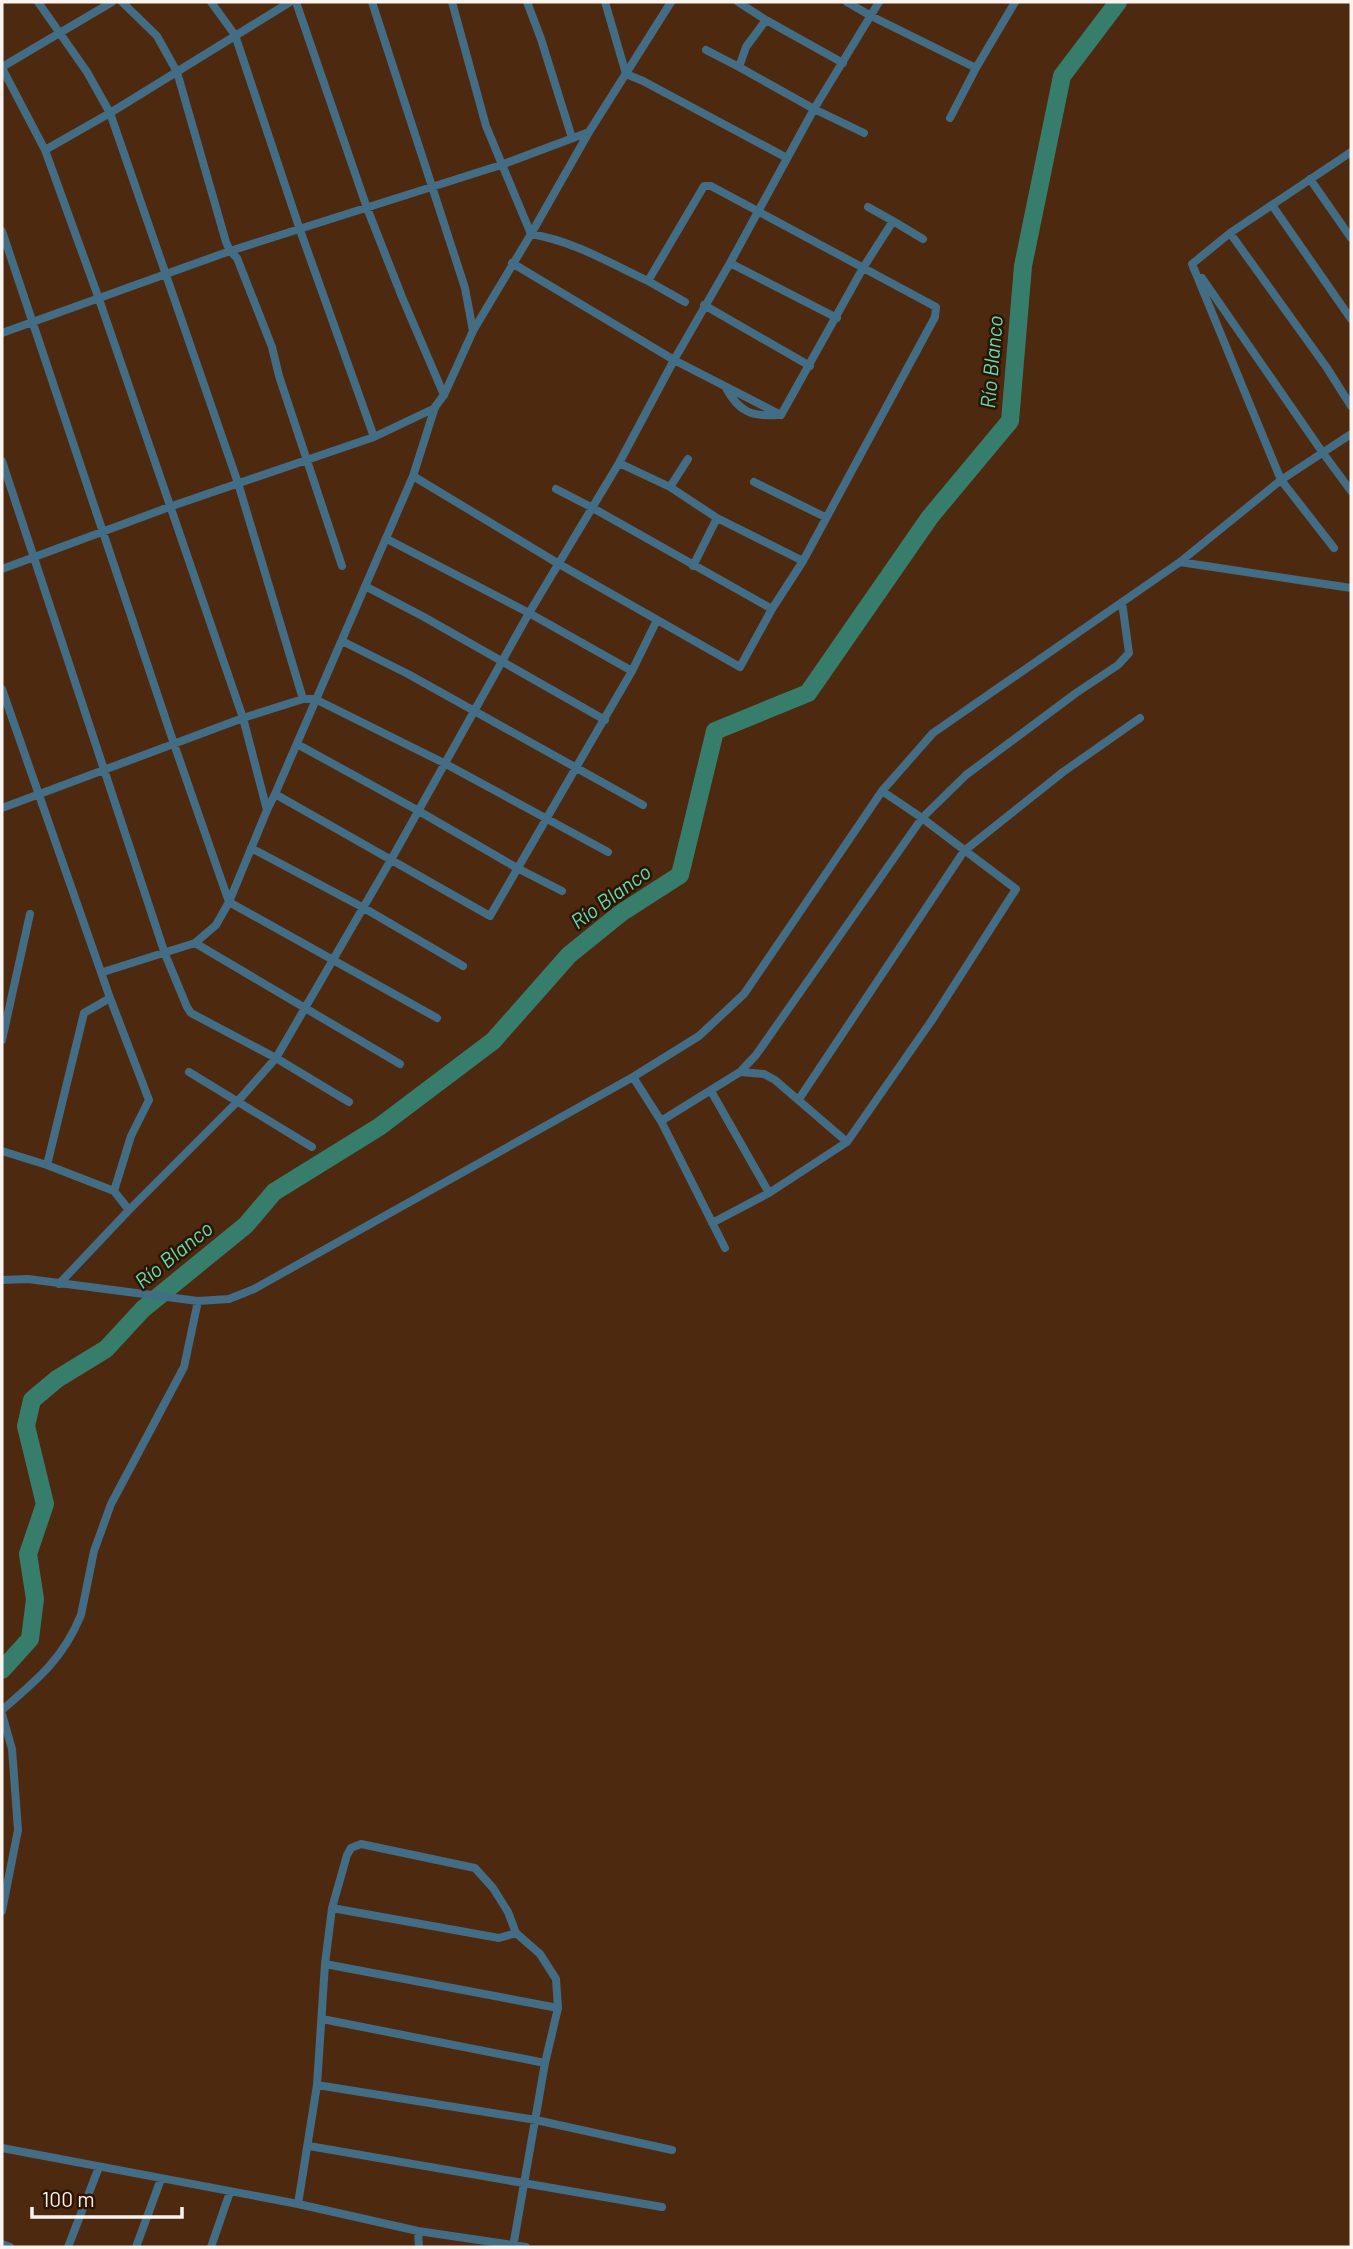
<svg xmlns="http://www.w3.org/2000/svg" width="1353" height="2249" font-family="Barlow,sans-serif">
<style>
.lines{fill:none;stroke-linecap:round;stroke-linejoin:round}
.river{stroke:#367e6b;stroke-width:18}
.street{stroke:#436d84;stroke-width:8}
.labels{text-anchor:middle;stroke-width:5;stroke-linejoin:round;paint-order:stroke}
.water-label{font-size:21px;font-style:italic;fill:#58e0bd;stroke:#2e1301}
</style>
<rect width="100%" height="100%" fill="#4d2910"/>
<g class="lines">
<path class="river" d="M2,1670L30,1639L35,1599L28,1554L45,1504L26,1426L32,1400L57,1379L106,1349L143,1309L246,1225L274,1192L379,1127L493,1041L569,955L621,913L680,875L715,731L808,693L930,517L1010,421L1023,266L1062,76L1118,2"/>
<path class="street" d="M38,2L87,72L110,113L238,483L303,699
M122,2L157,36L177,72L226,242L230,251L237,258L272,347L279,376L342,566
M211,2L235,35L300,230L374,437
M296,2L367,208L402,297L444,395
M372,2L465,288L473,331
M527,2L541,39L572,138
M605,2L626,74L643,81L787,158
M738,2L766,20L746,47L739,67L814,109L864,133
M847,2L871,16L976,68
M766,20L843,63
M706,50L739,67
M2,67L112,2
M2,68L45,150L99,299L243,718L267,810
M950,118L976,68L1015,2
M45,150L110,113L290,2
M1310,179L1351,238
M1272,205L1351,319
M893,221L923,239
M2,231L174,744L229,902L437,1018
M1230,233L1327,368L1351,406
M512,263L674,360L781,415
M730,263L837,318
M1202,278L1323,453L1351,491
M648,281L685,302
M704,305L810,366
M2,333L230,251L501,165L589,132
M726,388C739,412 752,417 778,415
M781,415L863,268L893,221L868,207
M2,461L165,954L187,1007L191,1013L276,1058L349,1102
M619,463L670,487L717,518L803,561
M413,476L559,564L740,667L772,609L803,561L935,317L936,307L711,186H704L648,281C610,263 573,241 531,234L486,126L452,2
M754,482L825,517
M670,487L688,459
M556,489L591,507L772,609
M387,539L529,613L632,671
M1334,548L1281,480L1192,264L1230,233L1351,152
M1180,562L1351,588
M693,566L717,518
M2,569L172,506L374,437L435,408
M365,586L424,617L605,720
M342,641L408,674L643,805
M2,689L110,998L149,1100L131,1136L114,1191
M297,744L417,810L517,868L562,891
M275,794L490,916L632,671L657,620
M2,808L243,718L303,699H315L444,763L608,852
M251,848L364,908L463,966
M195,943L400,1064
M103,972L195,943L216,925L229,902L267,810L275,794L413,476L435,407L444,395L473,331L486,309L531,234L589,132L671,2
M2,1040L30,914
M189,1072L312,1147
M740,1072L764,1074L775,1080L847,1142
M633,1077L661,1121L725,1248
M711,1091L769,1193
M799,1099L964,851L1063,772L1140,718
M661,1121L740,1072L756,1055L922,818L966,775L1076,693L1118,665L1129,653L1122,602
M2,1151L47,1165L114,1191L129,1210
M47,1165L84,1013L110,998
M712,1223L769,1193L847,1142L932,1020L1016,889L922,818L882,791
M2,1280L28,1279L198,1301L229,1299L254,1289L633,1077L699,1036L744,994L882,791L933,733L1180,562L1281,480L1351,434
M59,1284L129,1210L238,1101L276,1058L392,858L529,613L619,463L674,360L730,263L814,109L879,2
M2,1710C37,1680 63,1659 81,1615L94,1551L111,1504L184,1367L198,1301
M2,1714L12,1749L18,1830L2,1911
M332,1908L499,1938L516,1933
M325,1964L558,2008
M322,2019L545,2063
M317,2085L536,2120L672,2150
M309,2146L662,2207
M2,2148L298,2204L418,2231L526,2247
M298,2204L317,2085L325,1964L332,1908L347,1855L351,1848L361,1844L475,1868L493,1888L508,1912L516,1933L540,1954L556,1979L558,2008L545,2063L513,2247
M418,2231L419,2247
M2,2244L10,2247
M68,2247L99,2167
M136,2247L161,2179
M211,2247L230,2192"/>
</g>
<g class="labels">
<g class="water-label">
<text transform="translate(992 362) rotate(-85)" y="7">Río Blanco</text>
<text transform="translate(611 897) rotate(-36)" y="7">Río Blanco</text>
<text transform="translate(174 1255) rotate(-39)" y="7">Río Blanco</text>
</g>
</g>
<rect width="1353" height="2249" fill="none" stroke="#fbf3ee" stroke-width="7"/>
<path d="M32 2207v10h150v-10" fill="none" stroke="#fbf3ee" stroke-width="3.5"/>
<text x="42" y="2207" font-size="21" fill="#fbf3ee" stroke="#2e1301" stroke-width="5" paint-order="stroke">100 m</text>
</svg>
